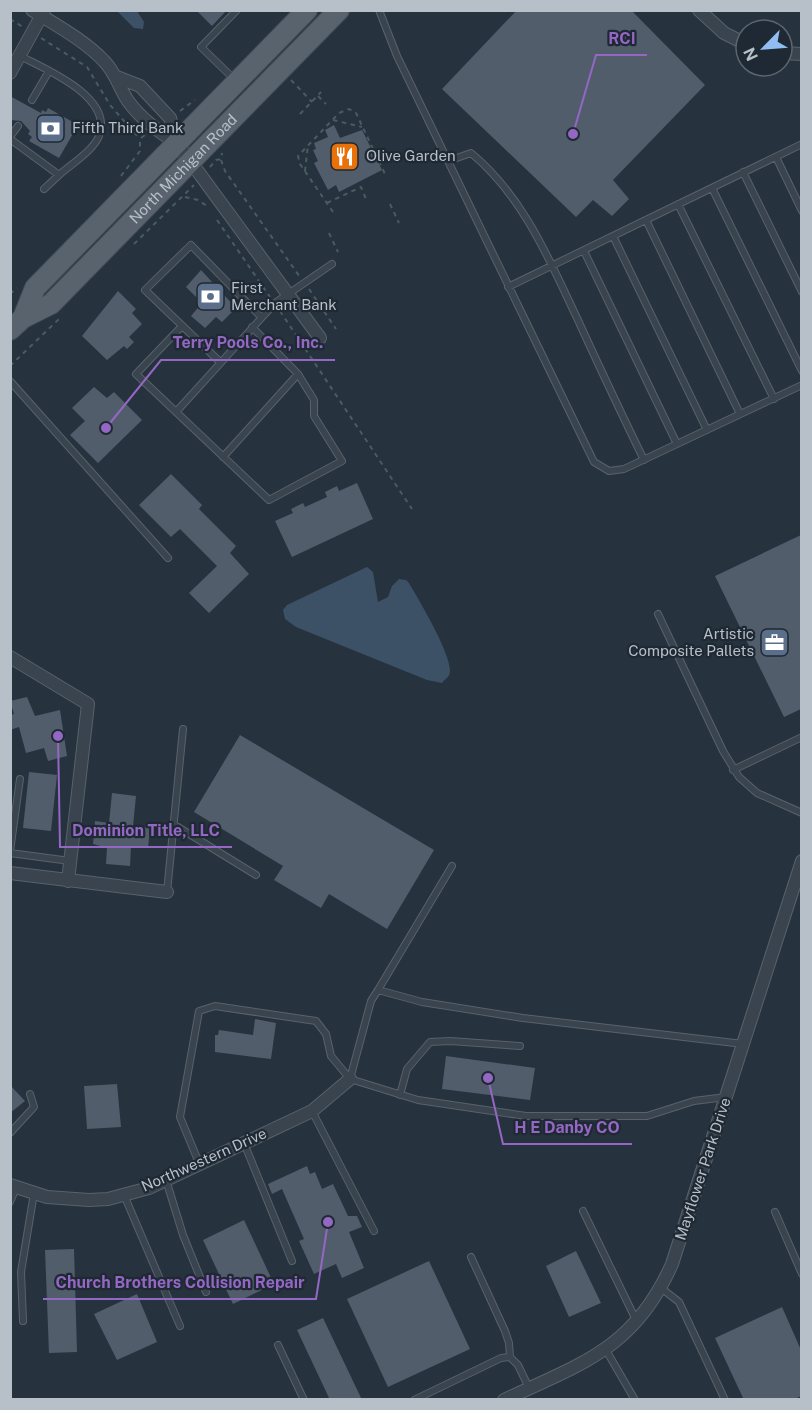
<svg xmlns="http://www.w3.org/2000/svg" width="812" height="1410" font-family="'Public Sans',sans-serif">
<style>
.water{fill:#3d5166}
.building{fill:#525d6c}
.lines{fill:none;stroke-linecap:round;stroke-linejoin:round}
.lane-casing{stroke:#58626c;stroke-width:8}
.street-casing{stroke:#58626c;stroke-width:14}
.primary-casing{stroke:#444d57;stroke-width:22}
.path{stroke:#485d5e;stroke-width:2;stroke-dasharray:4.5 4.5;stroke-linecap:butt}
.lane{stroke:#3a444e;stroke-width:6}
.street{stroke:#3a444e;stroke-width:12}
.primary{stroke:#58636e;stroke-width:20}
.labels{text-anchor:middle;stroke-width:4.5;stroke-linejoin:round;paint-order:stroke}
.poi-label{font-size:15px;fill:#b7bfc9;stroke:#1f2933;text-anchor:start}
.street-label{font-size:15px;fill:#b7bfc9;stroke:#1f2933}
.leader{fill:none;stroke:#9367c3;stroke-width:2}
.callout-dot{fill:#9367c3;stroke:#1f2933;stroke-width:2}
.callout-label{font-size:16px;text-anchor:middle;font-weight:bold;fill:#9367c3;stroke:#1f2933;stroke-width:4.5;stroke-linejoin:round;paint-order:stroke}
</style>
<rect width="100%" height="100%" fill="#26323e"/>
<path class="water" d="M117,11H137L144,22L143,29L134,28Z
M367,567L373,572L378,602L388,597L392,586L399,579L406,580L409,583C420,602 450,652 450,671C450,677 445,679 442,683L427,680L296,627L285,619L283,610L287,605Z"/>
<path class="building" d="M196,10H227L212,26Z
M517,10H631L705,85L613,180L629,199L612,216L593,200L576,217L442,89Z
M10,96L41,113L42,110L46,112L48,108L78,125L59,158L29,141L32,137L28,134L30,131L21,121L10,120Z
M334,125L340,138L362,130L382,170L339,192L336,185L328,190L314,163L318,161L313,150L316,149L314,143L328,137L325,130Z
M201,270L236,308L222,322L216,317L205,328L191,316L202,303L186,287Z
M118,291L136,309L132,313L142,324L129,337L134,342L127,349L124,346L107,360L82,336Z
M94,387L107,398L114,392L142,420L98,463L70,435L85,421L72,408Z
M171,474L202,505L199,509L236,546L230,553L249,574L209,613L189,593L217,566L180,529L171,537L139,505Z
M357,483L373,519L292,557L275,521L293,513L291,509L303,503L305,507L327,497L325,492L337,486L339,491Z
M801,535V709L784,717L715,576Z
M27,697L35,716L60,710L67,756L48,761L44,748L26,753L19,727L10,730V715L14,714L10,701Z
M240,735L434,850L387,929L329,894L321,908L274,880L283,866L194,812Z
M29,772L57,775L51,831L23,828Z
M112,793L136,796L133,826L150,828L148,848L131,846L130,866L106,864L107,848L93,844L95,821L109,823Z
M255,1019L276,1023L271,1059L215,1052V1035H218L219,1030L253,1035Z
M446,1056L535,1068L530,1100L442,1089Z
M117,1084L121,1127L87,1129L84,1086Z
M10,1085L25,1101L10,1113Z
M307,1166L310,1174L315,1172L322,1189L333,1184L348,1216H357L362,1227L349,1232L364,1268L342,1278L336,1264L314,1274L299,1241L304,1239L282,1189L272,1194L268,1184Z
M244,1220L274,1284L233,1304L203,1240Z
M74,1249L77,1352L49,1353L45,1250Z
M576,1251L601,1303L569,1317L546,1266Z
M429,1261L470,1349L388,1387L347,1299Z
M137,1294L157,1342L117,1360L94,1314Z
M782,1307L801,1350V1396L793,1400H744L715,1338Z
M323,1318L362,1400H330L297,1330Z"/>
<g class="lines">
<defs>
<path id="lane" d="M379,10L397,56L594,462L609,471L624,469L802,385
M234,79L201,47L237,10
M32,100L49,71
M10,137L18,126
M10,139L59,175C71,164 93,151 99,136C114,97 45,69 20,56
M776,157L802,211
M448,161L471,153C523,196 549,259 577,318C599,366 621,413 644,460
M743,172L802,292
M712,188L802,371
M44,189L59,175
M678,204L774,399
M646,220L740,414
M613,236L707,430
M584,251L677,444
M508,287L802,144
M182,326L136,374L269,500L342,461L314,416V400L298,374L252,327
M220,362L145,290L191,245L261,317
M10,381L168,558
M176,412L275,303L332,264
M223,457L298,374
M658,614L723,751L739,777L757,793L802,813
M733,770L802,737
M173,824L256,875
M10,851L20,779
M10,853L70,861
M167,892L183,729
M378,990L452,866
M350,1079L371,1001L378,990L422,1002L523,1018L743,1044
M400,1095L407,1069L430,1042L450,1041L520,1046
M312,1111L374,1231
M10,1133L34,1107L30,1094
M244,1143L292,1261
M199,1163L180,1117L199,1011L215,1006L316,1021L326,1034L331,1056L350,1079L418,1100L526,1116H647L694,1101L726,1097
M166,1180L183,1235L206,1292
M124,1195L180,1326
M10,1202L16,1188
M583,1211L637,1322
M775,1212L802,1274
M471,1257L505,1331L509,1343L510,1357
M661,1288L679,1302L725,1400
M23,1321L21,1272L34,1193
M278,1345L304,1400
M606,1350L635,1400
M414,1400L501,1358L510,1357L518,1365L529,1388"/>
<path id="street" d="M32,10C56,25 84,40 104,61C116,73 119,88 128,101C141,119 158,131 177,143
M699,10L724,33L746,44
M782,53L802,54
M10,73L44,11
M117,77L140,86L170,118L177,143L320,338
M10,657L88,704L68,881
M10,873L167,892
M10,1185L47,1197L89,1200L108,1199L149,1188L312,1111L350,1079
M504,1400C583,1363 635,1348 672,1264L802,861"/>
<g id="primary">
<path d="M23,318L35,288L307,10"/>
<path id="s1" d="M10,330L23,318L51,304L339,10"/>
</g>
</defs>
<use href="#lane" class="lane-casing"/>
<use href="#street" class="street-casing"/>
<use href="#primary" class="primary-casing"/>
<path class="path" d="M10,19L23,27
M41,38L87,67L110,105L140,139
M291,80L312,102
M318,96L326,104
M180,111L195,100
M300,114L321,92
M333,120L362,127
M221,160L225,171L300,277
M210,167L216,160L221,159L222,153
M305,171L308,145
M121,176L140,151V139L146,134
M185,197L198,200L207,206
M327,203L361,187L366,199
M390,204L399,223
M333,212L300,164L298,156L339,113L349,109L356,113L385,174
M217,220L270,297
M329,233L338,252
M134,244L194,185
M309,289L336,329
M10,294L17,288
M280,311L412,509
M10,366L60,318"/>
<use href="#lane" class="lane"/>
<use href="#street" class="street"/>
<use href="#primary" class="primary"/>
</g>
<defs>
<symbol id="bank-square" viewBox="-11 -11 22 22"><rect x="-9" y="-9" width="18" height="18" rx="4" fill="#5c6f8a" stroke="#1f2933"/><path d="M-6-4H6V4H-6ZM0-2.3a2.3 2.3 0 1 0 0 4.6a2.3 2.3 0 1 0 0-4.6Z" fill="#fff"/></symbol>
<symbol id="restaurant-square" viewBox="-11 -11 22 22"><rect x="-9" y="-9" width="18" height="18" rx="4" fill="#e8710a" stroke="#1f2933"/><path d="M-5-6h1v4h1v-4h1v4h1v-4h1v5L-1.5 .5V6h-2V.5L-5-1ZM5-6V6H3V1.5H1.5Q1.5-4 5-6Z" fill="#fff"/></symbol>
<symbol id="office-square" viewBox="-11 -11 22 22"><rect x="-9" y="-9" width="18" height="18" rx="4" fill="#5c6f8a" stroke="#1f2933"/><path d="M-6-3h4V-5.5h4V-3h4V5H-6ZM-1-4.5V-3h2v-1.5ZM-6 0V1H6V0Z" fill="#fff"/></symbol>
</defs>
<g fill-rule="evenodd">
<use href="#bank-square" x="34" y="112" width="33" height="33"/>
<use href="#restaurant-square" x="328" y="140" width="33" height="33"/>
<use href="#bank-square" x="194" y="280" width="33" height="33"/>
<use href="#office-square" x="758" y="626" width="33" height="33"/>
</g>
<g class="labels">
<g class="poi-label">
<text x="72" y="133">Fifth Third Bank</text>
<text x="366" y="161">Olive Garden</text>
<text x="231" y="293">First<tspan x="231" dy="17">Merchant Bank</tspan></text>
<text x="754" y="639" text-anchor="end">Artistic<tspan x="754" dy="17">Composite Pallets</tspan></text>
</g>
<g class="street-label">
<text dy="5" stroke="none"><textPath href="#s1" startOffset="238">North Michigan Road</textPath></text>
<text transform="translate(204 1160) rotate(-24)" y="5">Northwestern Drive</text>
<text transform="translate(703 1169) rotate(-72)" y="5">Mayflower Park Drive</text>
</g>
</g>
<path class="leader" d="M573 134L596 55H647M106 428L161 360H335M58 736L60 847H232M488 1078L503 1144H632M328 1222L316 1299H43"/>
<g class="callout-dot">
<circle cx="573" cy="134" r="6"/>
<circle cx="106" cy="428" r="6"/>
<circle cx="58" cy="736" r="6"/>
<circle cx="488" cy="1078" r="6"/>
<circle cx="328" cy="1222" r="6"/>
</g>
<g class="callout-label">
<text x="622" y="44">RCI</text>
<text x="248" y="348">Terry Pools Co., Inc.</text>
<text x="146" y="836">Dominion Title, LLC</text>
<text x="567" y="1133">H E Danby CO</text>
<text x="180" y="1288">Church Brothers Collision Repair</text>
</g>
<rect width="812" height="1410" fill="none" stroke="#b7bfc9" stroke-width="24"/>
<g transform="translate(764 48) rotate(245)"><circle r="28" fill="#1f2933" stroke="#5c656f" stroke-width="1.5"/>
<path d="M0-4.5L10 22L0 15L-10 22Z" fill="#92bdf2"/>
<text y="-9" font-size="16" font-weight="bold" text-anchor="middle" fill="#b7bfc9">N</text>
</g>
</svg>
